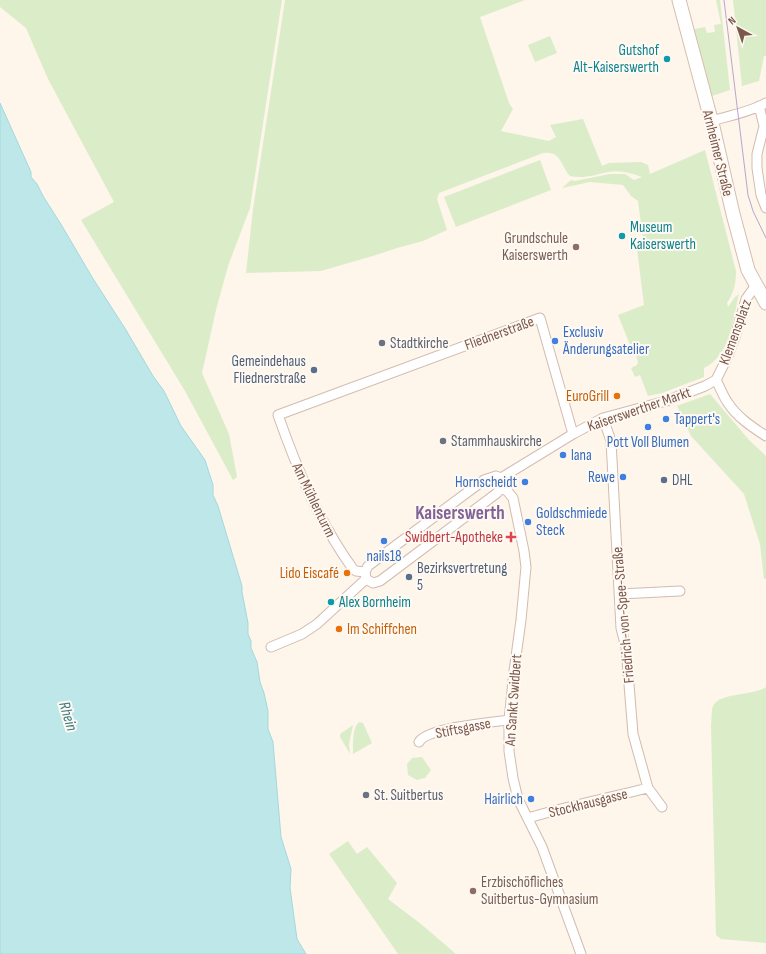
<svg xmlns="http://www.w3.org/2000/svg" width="766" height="954" font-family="'Sofia Sans Condensed',sans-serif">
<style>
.green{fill:#dbedc8}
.water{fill:#bee7e9;stroke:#a3d9dc}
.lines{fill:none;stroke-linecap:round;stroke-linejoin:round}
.street-casing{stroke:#d2bbaf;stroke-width:11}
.secondary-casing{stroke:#d7bdaf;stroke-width:15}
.street{stroke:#fff;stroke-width:9}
.secondary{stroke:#fff;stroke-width:13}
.tram{stroke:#b6a7ca;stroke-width:1}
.culture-dot{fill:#0f9aa8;stroke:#fff9f3;stroke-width:1.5}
.education-dot{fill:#8d6e63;stroke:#fff9f3;stroke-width:1.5}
.shop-dot{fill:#3f7fe0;stroke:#fff9f3;stroke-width:1.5}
.worship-dot{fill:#6b7280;stroke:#fff9f3;stroke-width:1.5}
.service-dot{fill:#5c6f8a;stroke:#fff9f3;stroke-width:1.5}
.food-dot{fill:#e8710a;stroke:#fff9f3;stroke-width:1.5}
.health-dot{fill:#e0444e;stroke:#fff9f3;stroke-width:1.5}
.labels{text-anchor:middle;stroke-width:4;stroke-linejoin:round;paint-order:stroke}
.culture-label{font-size:15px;fill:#0d838f;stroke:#fff9f3;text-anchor:start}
.street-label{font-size:15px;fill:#7b584b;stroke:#fff9f3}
.education-label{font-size:15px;fill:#785e54;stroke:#fff9f3;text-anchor:end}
.shop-label{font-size:15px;fill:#366cbe;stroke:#fff9f3;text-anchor:start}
.worship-label{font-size:15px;fill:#5b616d;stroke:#fff9f3;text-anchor:start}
.service-label{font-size:15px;fill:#4e5e75;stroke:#fff9f3;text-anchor:start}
.food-label{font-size:15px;fill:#c56008;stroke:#fff9f3;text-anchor:end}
.health-label{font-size:15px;fill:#be3a42;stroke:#fff9f3;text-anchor:end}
.water-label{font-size:16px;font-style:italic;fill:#3d7c81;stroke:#fff9f3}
.district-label{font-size:19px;font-weight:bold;fill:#806497;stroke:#fff9f3}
</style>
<rect width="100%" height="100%" fill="#fef5eb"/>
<path class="green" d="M0,0H282L250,208L228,266L216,310L202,373L229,434L237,477L233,480L185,391L81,220L114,202L48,79L26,28L0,7Z
M285,0H525L480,17L509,103L513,109L501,131L549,141L556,137L550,125L583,119L602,166L609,163L641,162L648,165L650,174L705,150L736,271C736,284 734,292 727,303L728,307L735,297L739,294C733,319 730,356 704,368V377L662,393L648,396L640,375L635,377L631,368L637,365L638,362L636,355H634L618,315L644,305L637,249L644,246L638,201L631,196L623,185L590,182L562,188L571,180L575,181L610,174H625L634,180L642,177C631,173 620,170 608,172C594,175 584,179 570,176C561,166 561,150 543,153L439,193L437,199L447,230L423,241L397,248L376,255L321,271L246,273L253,209Z
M716,0H720L730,90L712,96L692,32L695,29L705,27L707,33L715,32L714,25L721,24Z
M733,0H766V56H764L759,81L742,86Z
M550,36L557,53L535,62L528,45Z
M540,160L551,190L456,227L444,197Z
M710,394L749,440L766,456V579H764L760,544L744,494L691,436L677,406Z
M766,687V943L721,939L716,935L711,725C712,719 711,711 713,706C720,692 753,696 766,687Z
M359,722L363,723L372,743L353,754C353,745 352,728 359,722Z
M353,725L349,744L350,754L340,737V734Z
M422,757L431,770L425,778L417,780L408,775L407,764L412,758Z
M348,841L357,854L367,847L397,883L388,899L421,924L456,954H398L329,854Z"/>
<path class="water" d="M0,103L31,172V177L37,184L43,196L62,226L92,277L126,330L153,376L164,391L181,426L205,460L213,485V495L218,506L242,586V592L248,623V634L251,641V648L257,662L260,682L264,693L268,711V729L273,742L281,837L291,869L290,888L297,939L306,954H0Z"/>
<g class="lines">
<defs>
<path id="street" d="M759,106L764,126L757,154V168L761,195L766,208
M711,121C729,116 750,112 766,103
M716,380L727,358L735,337L746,299L756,285
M716,380C720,387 723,396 728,403C737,417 752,427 766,436
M603,418L611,441L621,628L626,647L633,734L648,788L662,807
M496,476L501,478L503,485L497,493L380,581L373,583L366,579L365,572L368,566L484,480Z
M501,478L573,434L603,418L666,401L705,386L716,380
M502,488L508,492L513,498L524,551L526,567L521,620L514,671L509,720V751L513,778L518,799L542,847L581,954
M365,572L356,571L353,569C319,522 297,469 278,415L540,318L573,434
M620,594L680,591
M271,647L302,634L317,624L366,579
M419,742C427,728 492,722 509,720
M528,818C568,806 608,798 648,788"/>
<path id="secondary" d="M679,0L713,127L733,214L748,270L766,303"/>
</defs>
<use href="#street" class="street-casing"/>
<use href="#secondary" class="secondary-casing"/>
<use href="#street" class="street"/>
<use href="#secondary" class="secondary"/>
<path class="tram" d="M724,0L748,195L753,211L766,238"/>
</g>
<g class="culture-dot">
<circle cx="667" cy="59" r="4"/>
<circle cx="622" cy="236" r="4"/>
<circle cx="331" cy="602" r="4"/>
</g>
<g class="education-dot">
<circle cx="576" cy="247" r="4"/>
<circle cx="473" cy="891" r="4"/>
</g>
<g class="shop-dot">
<circle cx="555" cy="341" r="4"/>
<circle cx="666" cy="419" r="4"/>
<circle cx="648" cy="427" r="4"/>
<circle cx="563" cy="455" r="4"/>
<circle cx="623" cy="477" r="4"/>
<circle cx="525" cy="482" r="4"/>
<circle cx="528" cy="522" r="4"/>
<circle cx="384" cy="541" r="4"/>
<circle cx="531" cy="799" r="4"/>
</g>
<g class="worship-dot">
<circle cx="382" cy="343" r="4"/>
<circle cx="443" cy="441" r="4"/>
<circle cx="366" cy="795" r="4"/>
</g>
<g class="service-dot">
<circle cx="314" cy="370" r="4"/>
<circle cx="664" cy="480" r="4"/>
<circle cx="409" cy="577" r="4"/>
</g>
<g class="food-dot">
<circle cx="617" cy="396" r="4"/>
<circle cx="347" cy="573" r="4"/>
<circle cx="339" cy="629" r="4"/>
</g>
<path class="health-dot" d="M509 531h4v4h4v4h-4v4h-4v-4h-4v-4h4z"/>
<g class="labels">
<g class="culture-label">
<text x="659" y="55" text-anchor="end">Gutshof<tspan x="659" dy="17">Alt-Kaiserswerth</tspan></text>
<text x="630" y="232">Museum<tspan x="630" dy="17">Kaiserswerth</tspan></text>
<text x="339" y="607">Alex Bornheim</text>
</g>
<g class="street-label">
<text transform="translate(718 153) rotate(76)" y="5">Arnheimer Straße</text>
<text transform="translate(735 332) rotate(-70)" y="5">Klemensplatz</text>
<text transform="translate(499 333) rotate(-20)" y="5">Fliednerstraße</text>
<text transform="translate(639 409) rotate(-19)" y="5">Kaiserswerther Markt</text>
<text transform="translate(314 500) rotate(64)" y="5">Am Mühlenturm</text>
<text transform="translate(623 615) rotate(-95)" y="5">Friedrich-von-Spee-Straße</text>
<text transform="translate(513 700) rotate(-86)" y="5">An Sankt Swidbert</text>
<text transform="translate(463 728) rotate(-11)" y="5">Stiftsgasse</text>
<text transform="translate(588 803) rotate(-14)" y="5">Stockhausgasse</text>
</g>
<g class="education-label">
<text x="568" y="243">Grundschule<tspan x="568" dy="17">Kaiserswerth</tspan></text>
<text x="481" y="887" text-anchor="start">Erzbischöfliches<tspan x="481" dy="17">Suitbertus-Gymnasium</tspan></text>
</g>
<g class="shop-label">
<text x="563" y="337">Exclusiv<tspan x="563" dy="17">Änderungsatelier</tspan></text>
<text x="674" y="424">Tappert's</text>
<text x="648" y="447" text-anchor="middle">Pott Voll Blumen</text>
<text x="571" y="460">lana</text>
<text x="615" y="482" text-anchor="end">Rewe</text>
<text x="517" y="487" text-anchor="end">Hornscheidt</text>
<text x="536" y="518">Goldschmiede<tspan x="536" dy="17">Steck</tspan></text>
<text x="384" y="561" text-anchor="middle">nails18</text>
<text x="523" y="804" text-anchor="end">Hairlich</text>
</g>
<g class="worship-label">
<text x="390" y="348">Stadtkirche</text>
<text x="451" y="446">Stammhauskirche</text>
<text x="374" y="800">St. Suitbertus</text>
</g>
<g class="service-label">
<text x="306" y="366" text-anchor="end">Gemeindehaus<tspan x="306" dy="17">Fliednerstraße</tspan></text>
<text x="672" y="485">DHL</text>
<text x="417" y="573">Bezirksvertretung<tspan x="417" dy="17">5</tspan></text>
</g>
<g class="food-label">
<text x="609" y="401">EuroGrill</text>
<text x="339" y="578">Lido Eiscafé</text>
<text x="347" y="634" text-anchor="start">Im Schiffchen</text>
</g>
<g class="health-label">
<text x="503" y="542">Swidbert-Apotheke</text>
</g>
<g class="water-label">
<text transform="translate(69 716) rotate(73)" y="6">Rhein</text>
</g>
<g class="district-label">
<text x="460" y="519">Kaiserswerth</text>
</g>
</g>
<g transform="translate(738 28) rotate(320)" stroke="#fff9f3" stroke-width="3" paint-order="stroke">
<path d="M0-3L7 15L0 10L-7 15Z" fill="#7b584b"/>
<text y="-6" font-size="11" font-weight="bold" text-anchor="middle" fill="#7b584b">N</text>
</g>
</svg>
